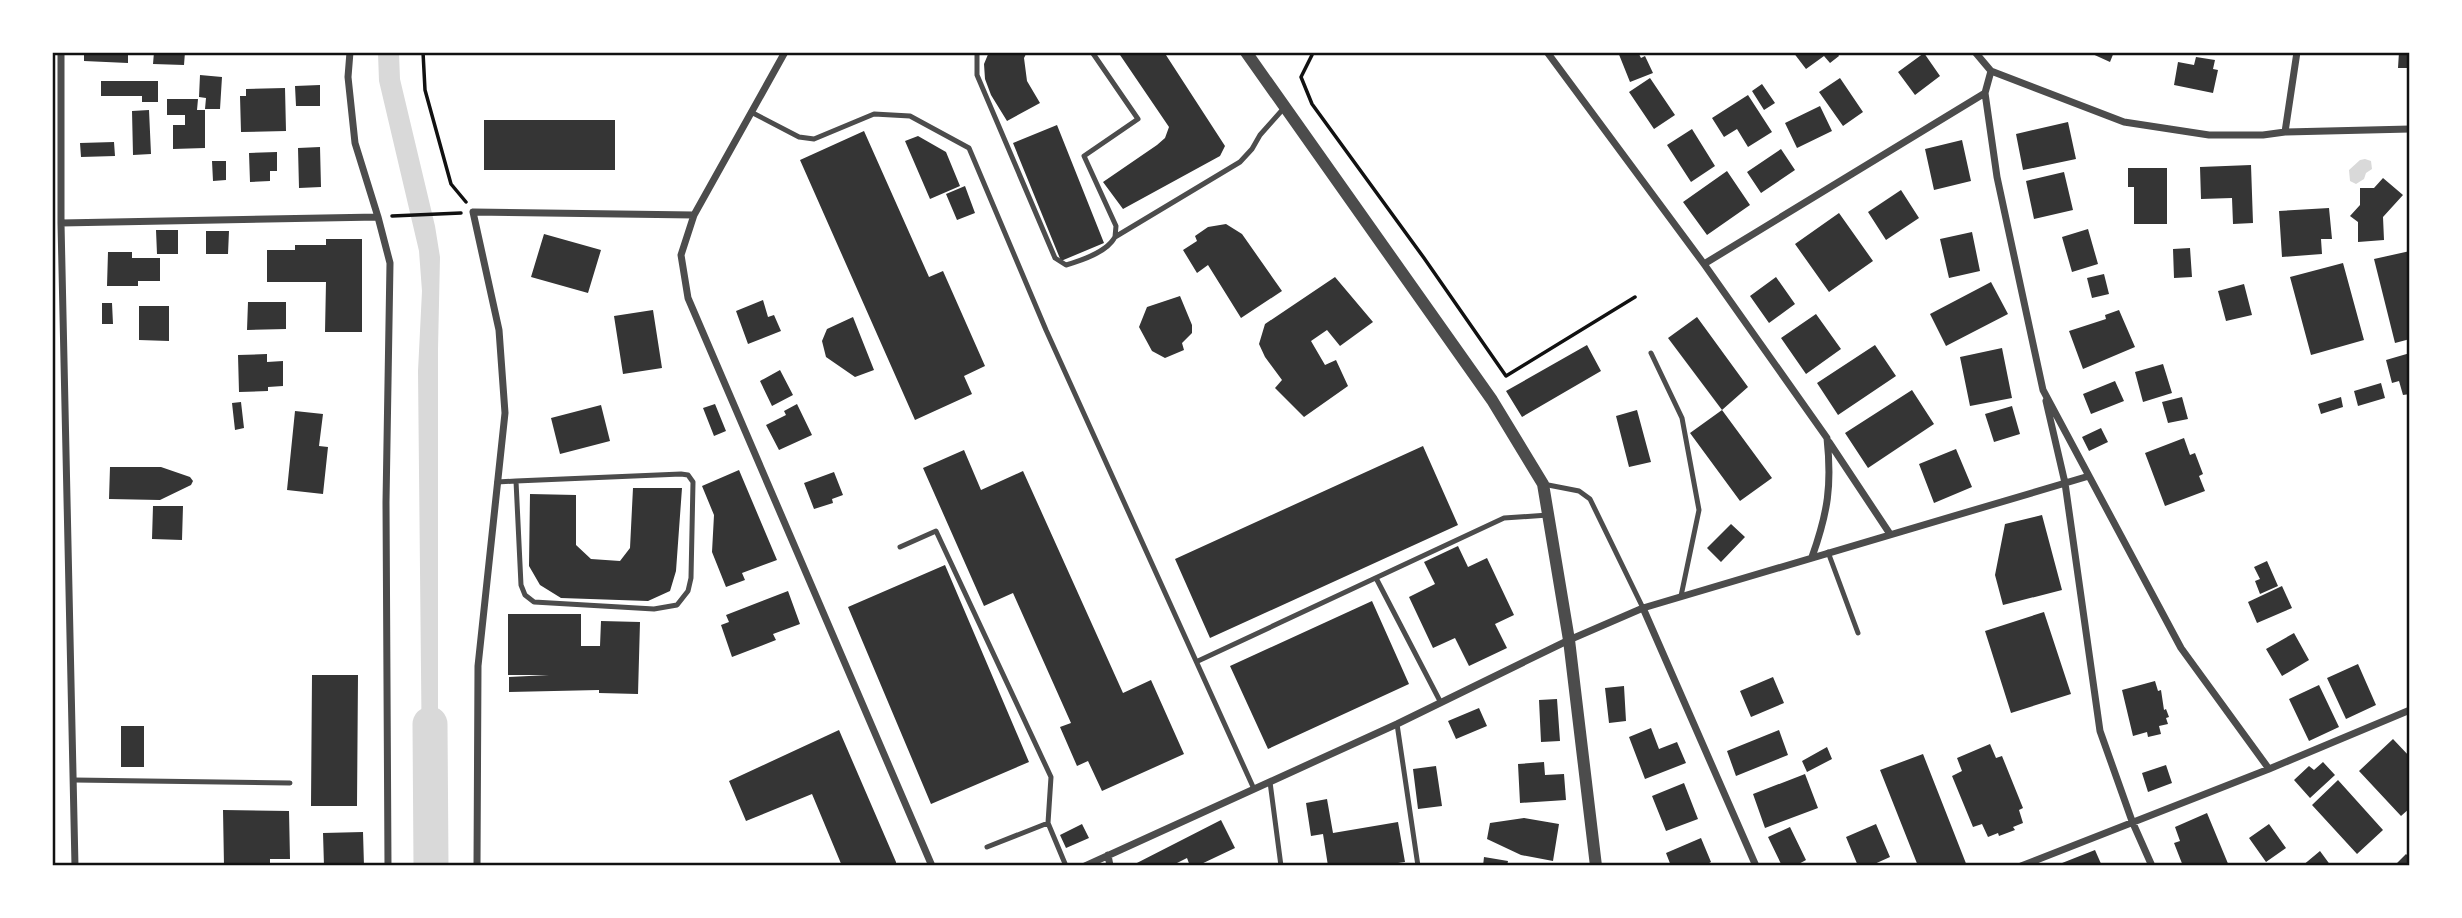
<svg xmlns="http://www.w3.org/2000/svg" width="2462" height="918" font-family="'Libre Baskerville',serif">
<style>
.water{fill:#d9d9d9}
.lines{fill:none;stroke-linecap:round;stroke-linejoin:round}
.river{stroke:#d9d9d9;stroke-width:35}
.building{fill:#353535}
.path{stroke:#111;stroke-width:3.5}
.service{stroke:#4c4c4c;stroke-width:5}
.minor{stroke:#4c4c4c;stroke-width:7}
.tertiary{stroke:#4c4c4c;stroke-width:12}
.neatline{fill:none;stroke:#111;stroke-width:2.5}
</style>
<rect width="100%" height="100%" fill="#fff"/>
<path class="water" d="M378,53H399L400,79L435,226L440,257L438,349V770H422L418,371L422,291L419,251L379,81Z
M2365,159L2371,161L2372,169L2366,173L2364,179L2356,184L2350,181L2349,170L2360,160Z"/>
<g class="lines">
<path class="river" d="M430,724L431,866"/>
</g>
<path class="building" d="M84,52H128V63L84,61Z
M154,52H185L184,65L153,64Z
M989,52H1027L1024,58L1027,81L1040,103L1007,121L991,95L985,79L984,64Z
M1118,52H1164L1225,146L1220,156L1123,209L1103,182L1157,145L1165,138L1169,127Z
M1618,52H1638L1641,58L1645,56L1653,73L1630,82Z
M1793,52H1837L1839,56L1830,63L1824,56L1806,69Z
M2088,52H2114L2110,62Z
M2399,52H2410V68H2398Z
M1924,53L1940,76L1915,95L1898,72Z
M2196,57L2215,60L2213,69L2218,70L2213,93L2174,85L2178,62L2194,65Z
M200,75L222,77L220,109H205L206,98L199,97Z
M1650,78L1675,115L1654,129L1629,92Z
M1840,78L1863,112L1843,126L1819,92Z
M101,81H158V102H142V96H101Z
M1762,84L1775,103L1764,110L1752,91Z
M320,85V106H296L295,86Z
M285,88L286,131L241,132L240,96H246V89Z
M1748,95L1772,132L1748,147L1737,129L1724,137L1712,118Z
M167,99H198L197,110H205V148L173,149V125H185V115H167Z
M1820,106L1832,131L1797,148L1785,123Z
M149,110L151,154L133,155L132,111Z
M484,120H615V170H484Z
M2068,122L2076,159L2023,170L2016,134Z
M1057,125L1104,243L1061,261L1013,143Z
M1692,129L1715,166L1691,182L1667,145Z
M864,131L929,277L943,271L985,366L964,376L972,394L915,420L800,160Z
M918,136L946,152L960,186L930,199L905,141Z
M1962,140L1971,181L1934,190L1925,149Z
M114,142L115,156L81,157L80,143Z
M320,147L321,187L299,188L298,148Z
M1781,149L1795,170L1761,193L1747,172Z
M277,152V171H270V181L250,182L249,153Z
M212,161H226V180L213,181Z
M2251,165L2253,223L2233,224L2232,198L2201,199L2200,167Z
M2128,168H2167V224H2134V187H2128Z
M1727,171L1750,205L1707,235L1683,202Z
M2064,172L2073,210L2034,219L2026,181Z
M2383,178L2403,195L2383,217L2384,240L2358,242V222L2350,216L2360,205V188H2374Z
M965,186L975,213L957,220L946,194Z
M1901,190L1919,218L1886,240L1868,212Z
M2329,208L2332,239H2321L2322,254L2282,257L2279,211Z
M1839,213L1873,261L1829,292L1795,244Z
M1226,224L1242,234L1282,291L1241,318L1208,265L1197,273L1183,250L1197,241L1195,236L1208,227Z
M2088,229L2098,264L2072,272L2062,237Z
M156,230H178V254H157Z
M206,231H229L228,254H206Z
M1972,232L1980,271L1949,278L1940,239Z
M544,234L601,250L588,293L531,277Z
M326,239H362V332H325L326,282H267V250H295V245H326Z
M2190,248L2192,277L2174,278L2173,249Z
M2410,251V339L2395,343L2374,259Z
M108,252H132V258H160V281H138V286H107Z
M2343,263L2364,340L2311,355L2290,277Z
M2104,274L2109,294L2092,298L2087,278Z
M1335,277L1373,322L1340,346L1327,330L1311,341L1325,365L1336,360L1348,386L1304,417L1275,388L1282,380L1265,357L1259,344L1265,324Z
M1776,277L1795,304L1769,323L1750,296Z
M1991,282L2008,314L1946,346L1930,314Z
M2244,284L2252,315L2226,321L2218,291Z
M1180,296L1192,325V333L1182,343L1184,350L1165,358L1152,351L1139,327L1147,307Z
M763,300L768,317L774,315L781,331L748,344L736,311Z
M248,302H286V329L247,330Z
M102,303H112L113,324H102Z
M139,306H169V341L139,340Z
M653,310L662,368L623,374L614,316Z
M2119,310L2135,347L2083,369L2069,331L2106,319L2105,315Z
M1816,314L1841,349L1806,374L1781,338Z
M853,317L874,370L855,377L826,357L822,341L827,329Z
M1697,317L1748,387L1722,410L1668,338Z
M1587,345L1601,371L1522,417L1506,391Z
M1875,345L1896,376L1838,415L1817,383Z
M2002,348L2012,398L1970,406L1960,357Z
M2410,353V394L2403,395L2399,381L2392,383L2386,360Z
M267,354V362L283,361V386L268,387V391L239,392L238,355Z
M2163,364L2172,393L2143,402L2135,372Z
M780,370L793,395L772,406L760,381Z
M2115,381L2124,401L2091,414L2083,394Z
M2381,383L2385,398L2358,406L2354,391Z
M1912,390L1934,424L1868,468L1845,433Z
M2182,397L2188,419L2168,423L2162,402Z
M2341,397L2343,407L2321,414L2318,404Z
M241,402L244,428L235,430L232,403Z
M715,404L726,431L714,436L703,408Z
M797,404L812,435L779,450L766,425L786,415L784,411Z
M601,405L610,441L560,454L551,418Z
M2012,406L2020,434L1994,442L1985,414Z
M1637,410L1651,462L1629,467L1616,416Z
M1722,410L1772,478L1740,501L1690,433Z
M295,411L323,414L319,446L328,447L323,494L287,490Z
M2101,428L2108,442L2089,451L2082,437Z
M2184,438L2190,455L2195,453L2203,474L2199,476L2205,491L2165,506L2145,453Z
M1423,446L1458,525L1210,638L1175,559Z
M1956,449L1972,487L1934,503L1919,464Z
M964,450L981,490L1023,471L1123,693L1151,680L1184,754L1102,791L1088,761L1077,766L1060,727L1071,723L1013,593L984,606L923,468Z
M110,467H161L190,477L193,481L191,485L160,500L109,499Z
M739,470L777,560L742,573L745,580L726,587L712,552L714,515L702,486Z
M834,472L843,495L832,499L833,503L814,509L804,483Z
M633,488H682L676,571L670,591L648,601L561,598L540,585L529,566L530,494L576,495V545L591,559L620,561L630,548Z
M153,506H183L182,540L152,539Z
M2042,515L2062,590L2003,605L1995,575L2005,524Z
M1731,524L1745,537L1721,562L1707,548Z
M1458,546L1468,567L1487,558L1514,615L1495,624L1507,648L1469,666L1455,638L1433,648L1409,597L1435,584L1424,562Z
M2267,561L2278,586L2260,594L2255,581L2260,579L2254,567Z
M945,565L1029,762L931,804L848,607Z
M2282,586L2292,608L2257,623L2248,602Z
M788,591L800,624L773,634L776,640L732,657L721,625L729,622L726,615Z
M1372,601L1409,684L1268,749L1230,666Z
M2044,612L2071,694L2011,713L1985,631Z
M508,614H581V646H600L601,621L640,622L638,694L599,693V690L509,692V677L549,675H508Z
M2294,633L2309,660L2282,676L2266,649Z
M2358,664L2376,705L2346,719L2327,678Z
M312,675H358L357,806H311Z
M1773,677L1784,703L1751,717L1740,691Z
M2155,681L2158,691L2161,690L2164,710L2166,709L2169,717L2166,718L2168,724L2159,726L2161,734L2148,737L2147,732L2133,736L2122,690Z
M2319,685L2339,727L2309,741L2289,699Z
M1624,686L1626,721L1609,723L1605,688Z
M1557,699L1560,741L1541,742L1539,700Z
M1479,708L1487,726L1456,739L1448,721Z
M121,726H144V767H121Z
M1651,728L1659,749L1677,742L1686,763L1645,779L1629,737Z
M839,730L896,862V866H842L812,794L746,821L729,781Z
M1779,730L1788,755L1736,776L1727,751Z
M2393,739L2410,757V808L2401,816L2359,771Z
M1990,744L1996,758L2002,756L2023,808L2019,810L2023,823L2013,827L2015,830L1999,836L1998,833L1988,837L1982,824L1973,827L1952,776L1962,771L1957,758Z
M1827,747L1832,759L1807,772L1802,761Z
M1923,754L1967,866H1918L1880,770Z
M1544,762L1545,775L1564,774L1566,800L1520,803L1518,764Z
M2323,762L2335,775L2310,798L2294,780L2309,766L2314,770Z
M2166,765L2172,783L2148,792L2142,773Z
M1436,766L1442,806L1418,809L1413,769Z
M1805,774L1818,808L1765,828L1753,794Z
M2338,780L2383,830L2357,854L2312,805Z
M1684,783L1698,819L1666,831L1652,796Z
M1327,799L1333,833L1398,822L1405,862L1398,863L1399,866H1328L1323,834L1311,836L1306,803Z
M223,810L289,811L290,859H270V866H224Z
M2207,813L2229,866H2183L2174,843L2180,841L2175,827Z
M1524,818L1559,824L1553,861L1521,855L1487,839L1490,823Z
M1221,820L1235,848L1197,866H1190L1187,858L1171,866H1131Z
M1082,824L1089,838L1066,848L1060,835Z
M1876,824L1890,857L1870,866H1858L1846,837Z
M2269,824L2286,848L2266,862L2249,838Z
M1790,827L1806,860L1795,866H1782L1768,837Z
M363,832L364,866H324L323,833Z
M1701,838L1711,862L1704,866H1671L1666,853Z
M2095,850L2102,866H2057V865Z
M2320,851L2331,866H2302Z
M2406,854L2410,858V866H2394Z
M1484,857L1508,861L1507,866H1483Z"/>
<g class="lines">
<path class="path" d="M423,52L425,90L451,184L466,202
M1311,52L1312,55L1301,77L1312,104L1424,258L1506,376L1635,297
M392,216L461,213"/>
<path class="service" d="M977,52V75L1055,258L1066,265C1083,260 1107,252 1115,237L1240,162L1252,149L1260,135L1284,108
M1092,52L1138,119L1084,156L1116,226L1115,237
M751,112L799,137L814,139L874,114L910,116L969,148L1046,330L1254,789
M1651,353L1682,418L1699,510L1681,596
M497,482L516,481L681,474L688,475L693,482L691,578L688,591L677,605L654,609L534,602L525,595L521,585L516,481
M1543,484L1579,491L1590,499L1643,608
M900,547L936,531L1051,777L1048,823L1066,866
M1828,552L1858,633
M1376,578L1441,703
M1198,661L1504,518L1548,515
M1397,724L1418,866
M74,780L290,783
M1270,782L1281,866
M987,847L1048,823"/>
<path class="minor" d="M61,52V223L75,866
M350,52L348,77L355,143L378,217L390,263L386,502L388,866
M785,52L694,215L681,255L688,298L932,866
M1547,52L1704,264L1827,438C1832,485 1828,512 1812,557
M1975,52L1991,71L2124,122L2209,135H2263L2285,132L2410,129
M1991,71L1985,93L1997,177L2043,390L2181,648L2269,769
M2285,132L2297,52
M61,223L378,217
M1704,264L1985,93
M2046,401L2065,483L2100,731L2132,821L2152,866
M1829,442L1890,534
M1643,608L1756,866
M1108,855L1110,866
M477,866L478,666L505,413L499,330L473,212L694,215
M1085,866L1397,724L1569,640L1643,608L2089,476
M2021,866L2269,769L2410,710"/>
<path class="tertiary" d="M1246,52L1492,400L1543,484L1569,640L1596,866"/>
</g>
<rect width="2462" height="918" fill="none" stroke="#ffffff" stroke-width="108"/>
<rect x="54" y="54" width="2354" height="810" class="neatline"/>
</svg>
